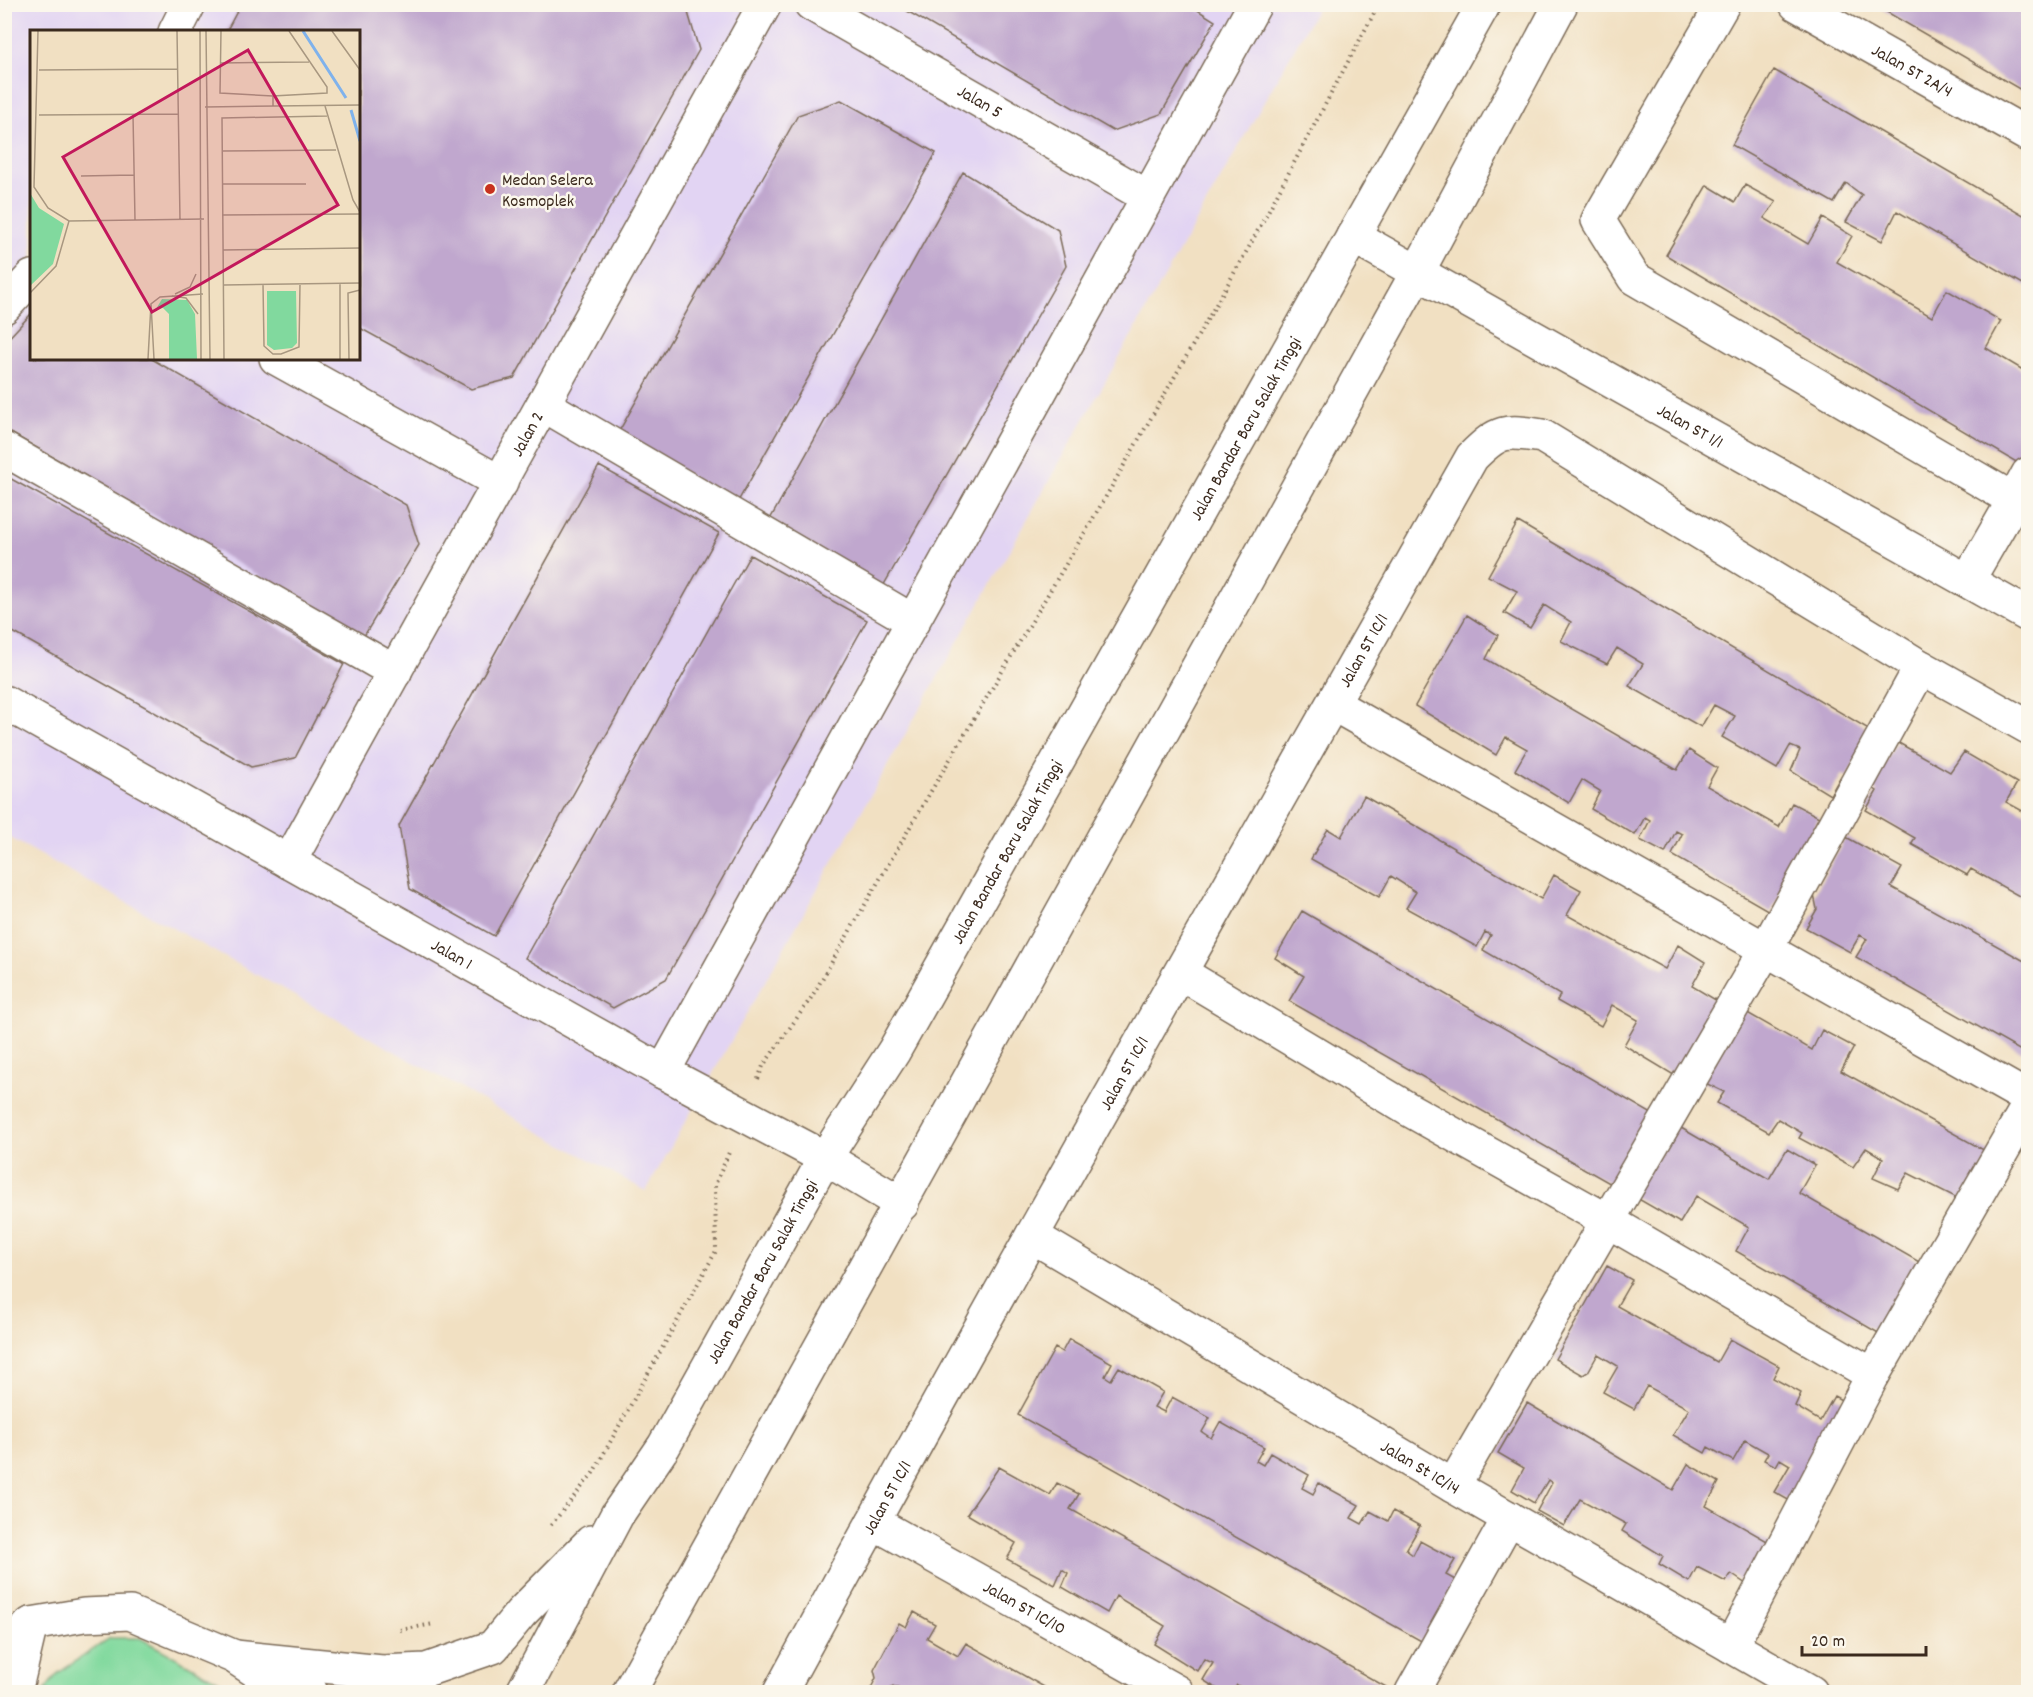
<svg xmlns="http://www.w3.org/2000/svg" width="2033" height="1697" font-family="Dekko,sans-serif">
<style>
.built{fill:#e2d4f3;fill-rule:evenodd}
.green{fill:#81d99e;stroke:#5e825e;stroke-width:1.5}
.building{fill:#c0a7ce}
.lines{fill:none;stroke-linecap:round;stroke-linejoin:round}
.minor-casing{stroke:#7b6a57;stroke-width:36}
.major-casing{stroke:#7b6a57;stroke-width:36}
.path{stroke:#7b6a57;stroke-width:4;stroke-dasharray:1.5 4.5;stroke-linecap:butt}
.minor{stroke:#fff;stroke-width:33}
.major{stroke:#fff;stroke-width:33}
.poi-dot{fill:#c8321e;stroke:#fbf7ec;stroke-width:2}
.labels{text-anchor:middle;stroke-width:5;stroke-linejoin:round;paint-order:stroke}
.street-label{font-size:18px;fill:#3b2a1e;stroke:#fbf7ec}
.poi-label{font-size:18px;fill:#3b2a1e;stroke:#fbf7ec;text-anchor:start}
.inset-river{fill:none;stroke:#7fb2ec;stroke-width:3}
.inset-road{fill:none;stroke:#a89780;stroke-width:1.5}
.view{fill:#c2185b;fill-opacity:0.15;stroke:#c2185b;stroke-width:3}
.inset-edge{fill:none;stroke:#3b2a1e;stroke-width:3}
</style>
<rect width="100%" height="100%" fill="#fbf7ec"/>
<filter id="ink" filterUnits="userSpaceOnUse"><feTurbulence type="fractalNoise" baseFrequency=".0167" numOctaves="2"/><feDisplacementMap in="SourceGraphic" scale="12" xChannelSelector="R" yChannelSelector="G"/><feConvolveMatrix kernelMatrix="1 2 1 2 8 2 1 2 1" color-interpolation-filters="sRGB"/></filter>
<filter id="wash" filterUnits="userSpaceOnUse"><feTurbulence type="fractalNoise" baseFrequency=".008" numOctaves="4" result="noise"/><feDisplacementMap in="SourceGraphic" scale="24" xChannelSelector="R" yChannelSelector="G"/><feGaussianBlur stdDeviation="1.35" result="paint"/><feColorMatrix in="noise" values="0 0 0 0 0 0 0 0 0 0 0 0 0 0 0 0 0 1.4 0 .05"/><feComposite in="paint" operator="in"/></filter>
<g filter="url(#wash)">
<rect width="100%" height="100%" fill="#f1e0c2"/>
<path class="built" d="M5,5H1319L646,1191L5,835ZM32,32H358V358H32Z"/>
<path class="green" d="M110,1638H140L239,1692H50L45,1690L57,1674Z"/>
<g id="blocks">
<path class="building" d="M241,4H679L687,9L699,50L514,378L471,389L358,327V32H226Z
M895,4H1188L1215,21L1161,114L1113,131Z
M1873,4H2028V94Z
M1774,70L2025,216L2028,209V287L1897,211L1882,241L1846,222L1862,195L1846,183L1834,203L1732,145Z
M841,100L936,153L737,503L617,435L798,115Z
M963,172L1058,230L1066,266L882,588L768,523Z
M1707,185L1735,202L1745,185L1776,202L1764,218L1808,244L1823,218L1852,236L1837,262L1932,317L1947,290L2001,321L1986,348L2028,373V455L2023,466L1666,255Z
M32,313V358H150L406,505L419,545L364,636L4,429V343Z
M599,466L719,533L494,936L410,889L399,826Z
M4,475L344,664L295,758L251,767L4,627Z
M1518,522L1872,731L1847,777L1842,774L1830,795L1791,771L1800,750L1790,746L1777,769L1722,737L1735,716L1714,705L1701,727L1629,686L1643,664L1617,648L1607,664L1561,641L1571,622L1544,605L1530,628L1504,613L1517,591L1488,576Z
M750,555L867,620L666,979L613,1008L525,958Z
M1467,615L1498,635L1486,659L1677,770L1689,750L1717,768L1707,786L1779,827L1792,803L1819,817L1771,912L1672,855L1682,834L1676,831L1665,853L1640,840L1650,820L1645,817L1635,835L1591,809L1600,791L1582,780L1569,803L1515,770L1527,749L1506,737L1496,755L1415,706Z
M1897,742L1950,772L1964,752L2017,783L2006,802L2028,814V901L1971,869L1967,875L1911,844L1915,838L1866,810L1877,791L1871,787Z
M1364,796L1541,899L1554,875L1581,890L1567,915L1665,969L1678,945L1705,962L1692,986L1719,1002L1677,1077L1624,1045L1638,1020L1612,1005L1601,1026L1557,1001L1560,995L1483,950L1491,935L1485,932L1477,947L1406,908L1416,892L1391,876L1379,897L1311,859L1328,829L1341,837Z
M1846,837L1902,868L1891,887L2028,963V1055L1856,957L1867,939L1860,935L1850,952L1806,928L1817,909L1814,895Z
M1302,911L1652,1114L1613,1185L1289,1001L1304,976L1275,958Z
M1737,1007L1812,1050L1822,1030L1854,1047L1841,1071L1991,1154L1965,1202L1908,1173L1898,1189L1873,1178L1883,1158L1866,1148L1853,1167L1799,1138L1802,1133L1778,1119L1769,1132L1717,1103L1724,1092L1699,1080Z
M1669,1121L1769,1179L1787,1149L1815,1165L1799,1193L1928,1267L1887,1338L1736,1251L1749,1227L1696,1196L1680,1223L1628,1193Z
M1607,1266L1632,1280L1617,1306L1717,1362L1730,1339L1779,1366L1773,1378L1801,1393L1795,1406L1820,1421L1834,1396L1862,1411L1806,1510L1774,1492L1790,1465L1780,1459L1776,1466L1764,1460L1768,1453L1745,1440L1733,1461L1708,1447L1705,1453L1673,1435L1689,1409L1647,1386L1634,1409L1603,1392L1618,1366L1598,1354L1588,1372L1583,1375L1555,1359Z
M1069,1339L1112,1363L1105,1376L1111,1380L1119,1367L1163,1392L1154,1407L1164,1412L1172,1397L1210,1418L1202,1432L1211,1438L1220,1422L1264,1447L1256,1461L1263,1465L1270,1453L1309,1475L1302,1488L1313,1494L1319,1483L1359,1505L1351,1518L1362,1524L1370,1511L1388,1521L1393,1511L1420,1526L1406,1550L1413,1555L1420,1541L1455,1560L1446,1575L1457,1581L1423,1642L1018,1415L1055,1348L1062,1352Z
M1527,1403L1673,1490L1688,1464L1719,1482L1706,1506L1783,1550L1758,1592L1731,1574L1726,1582L1697,1567L1689,1582L1659,1564L1663,1556L1622,1531L1626,1524L1580,1499L1564,1526L1537,1511L1552,1483L1548,1480L1534,1503L1512,1490L1524,1468L1498,1453Z
M999,1467L1050,1495L1057,1483L1079,1494L1070,1509L1395,1692H1250L1237,1685L1232,1692H1222L1203,1680L1213,1663L1204,1659L1197,1671L1154,1644L1165,1626L1116,1596L1107,1613L1062,1587L1068,1573L1062,1569L1055,1585L1007,1559L1016,1543L967,1514Z
M914,1612L935,1624L927,1638L958,1656L966,1643L1053,1692H898L900,1689L893,1686L889,1692H875L870,1690L876,1678L874,1670L899,1623L906,1627Z"/>
</g>
</g>
<g filter="url(#ink)">
<use href="#blocks" fill-opacity="0" stroke="#7b6a57" stroke-width="1.5"/>
<g class="lines">
<defs>
<g id="minor">
<path id="s1" d="M811,4L1148,197"/>
<path d="M1723,4L1598,220L1634,278L2014,500L2028,474"/>
<path id="s2" d="M1796,4L2028,135"/>
<path d="M175,32L189,4"/>
<path id="s3" d="M1353,236L2028,615"/>
<path d="M4,307L32,277"/>
<path d="M276,358L501,483"/>
<path d="M544,405L913,621"/>
<path d="M4,449L395,672"/>
<path d="M1968,580L2014,500L2028,508"/>
<path id="s4" d="M4,702L663,1072L825,1158L902,1204"/>
<path d="M1333,704L2028,1098"/>
<path id="s5" d="M289,862L765,4"/>
<path d="M1181,973L1408,1109L1608,1221L1873,1375"/>
<path d="M663,1072L1255,4"/>
<path id="s6" d="M1032,1236L1453,1486L1811,1692"/>
<path d="M1453,1486L1766,949L1921,667"/>
<path id="s7" d="M873,1522L1177,1692"/>
<path d="M4,1646L31,1624L84,1615L130,1613L235,1657L311,1692"/>
<path d="M1731,1646L1873,1375L2028,1106"/>
<path d="M15,1692L31,1624"/>
<path id="s8" d="M780,1692C1005,1277 1240,868 1472,457C1499,430 1505,430 1542,436L1921,667L2028,727"/>
<path d="M1412,1692L1509,1518"/>
</g>
<g id="major">
<path d="M235,1657L382,1672L426,1670L493,1647L521,1613L591,1542"/>
<path d="M239,1660L288,1692"/>
<path id="s9" d="M523,1692L617,1515L664,1446L825,1158L894,1051L1484,4"/>
<path d="M629,1692L1417,273L1561,4"/>
</g>
</defs>
<use href="#minor" class="minor-casing"/>
<use href="#major" class="major-casing"/>
<path class="path" d="M758,1079L763,1066L811,998L921,808L1104,500L1249,247L1379,4
M551,1525L593,1473L716,1251L715,1185L730,1150
M400,1630L434,1624"/>
<use href="#minor" class="minor"/>
<use href="#major" class="major"/>
</g>
</g>
<circle class="poi-dot" cx="490" cy="189" r="6"/>
<g class="labels">
<g class="street-label">
<text dy="6" stroke="none"><textPath href="#s2" startOffset="134">Jalan ST 2A/4</textPath></text>
<text dy="6" stroke="none"><textPath href="#s1" startOffset="195">Jalan 5</textPath></text>
<text dy="6" stroke="none"><textPath href="#s3" startOffset="387">Jalan ST 1/1</textPath></text>
<text dy="6" stroke="none"><textPath href="#s9" startOffset="1456">Jalan Bandar Baru Salak Tinggi</textPath></text>
<text dy="6" stroke="none"><textPath href="#s5" startOffset="490">Jalan 2</textPath></text>
<text dy="6" stroke="none"><textPath href="#s8" startOffset="1194">Jalan ST 1C/1</textPath></text>
<text dy="6" stroke="none"><textPath href="#s9" startOffset="970">Jalan Bandar Baru Salak Tinggi</textPath></text>
<text dy="6" stroke="none"><textPath href="#s4" startOffset="514">Jalan 1</textPath></text>
<text dy="6" stroke="none"><textPath href="#s8" startOffset="708">Jalan ST 1C/1</textPath></text>
<text dy="6" stroke="none"><textPath href="#s9" startOffset="484">Jalan Bandar Baru Salak Tinggi</textPath></text>
<text dy="6" stroke="none"><textPath href="#s6" startOffset="452">Jalan St 1C/14</textPath></text>
<text dy="6" stroke="none"><textPath href="#s8" startOffset="222">Jalan ST 1C/1</textPath></text>
<text dy="6" stroke="none"><textPath href="#s7" startOffset="174">Jalan ST 1C/10</textPath></text>
</g>
<g class="poi-label">
<text x="502" y="185">Medan Selera<tspan x="502" dy="21">Kosmoplek</tspan></text>
</g>
</g>
<g transform="translate(30 30)">
<rect width="330" height="330" fill="#f1e0c2"/>
<path d="M0,163L9,178L34,194L23,234L0,256ZM237,261H266L267,313L262,318L244,320L237,315ZM132,269L157,270L165,284L167,329H139V284L133,278L126,279Z" fill="#81d99e"/>
<path class="inset-river" d="M273,1L316,68M321,80L330,111"/>
<path class="inset-road" d="M8,1L4,157L18,178L39,191L174,189M147,1L150,190M170,1L171,329M176,1L180,329M191,1L190,63L243,66M302,1L330,40M190,33L279,32M9,40L147,39M243,76V66L297,63V57L259,1M295,76L323,170L330,182M175,77L330,75M9,85L148,84M103,85L105,190M192,121L306,120M51,146L104,145M192,154H276M192,185L330,184M193,220L330,218M233,254L234,316L243,324H251L269,317L270,254M310,254V329M194,255L330,253M0,263L26,236L39,191M145,264L160,257L166,244M142,266L156,268L168,284M121,274L124,329M118,329L121,274L130,267L173,264M194,329L192,88L297,86M319,329L318,263L330,260"/>
<path class="view" d="M218,20L308,175L122,282L33,127Z"/>
<rect width="330" height="330" class="inset-edge"/>
</g>
<rect width="2033" height="1697" fill="none" stroke="#fbf7ec" stroke-width="24"/>
<path d="M1802 1646v9h124v-9" fill="none" stroke="#3b2a1e" stroke-width="3"/>
<text x="1811" y="1646" font-size="18" fill="#3b2a1e" stroke="#fbf7ec" stroke-width="4.5" paint-order="stroke">20 m</text>
</svg>
